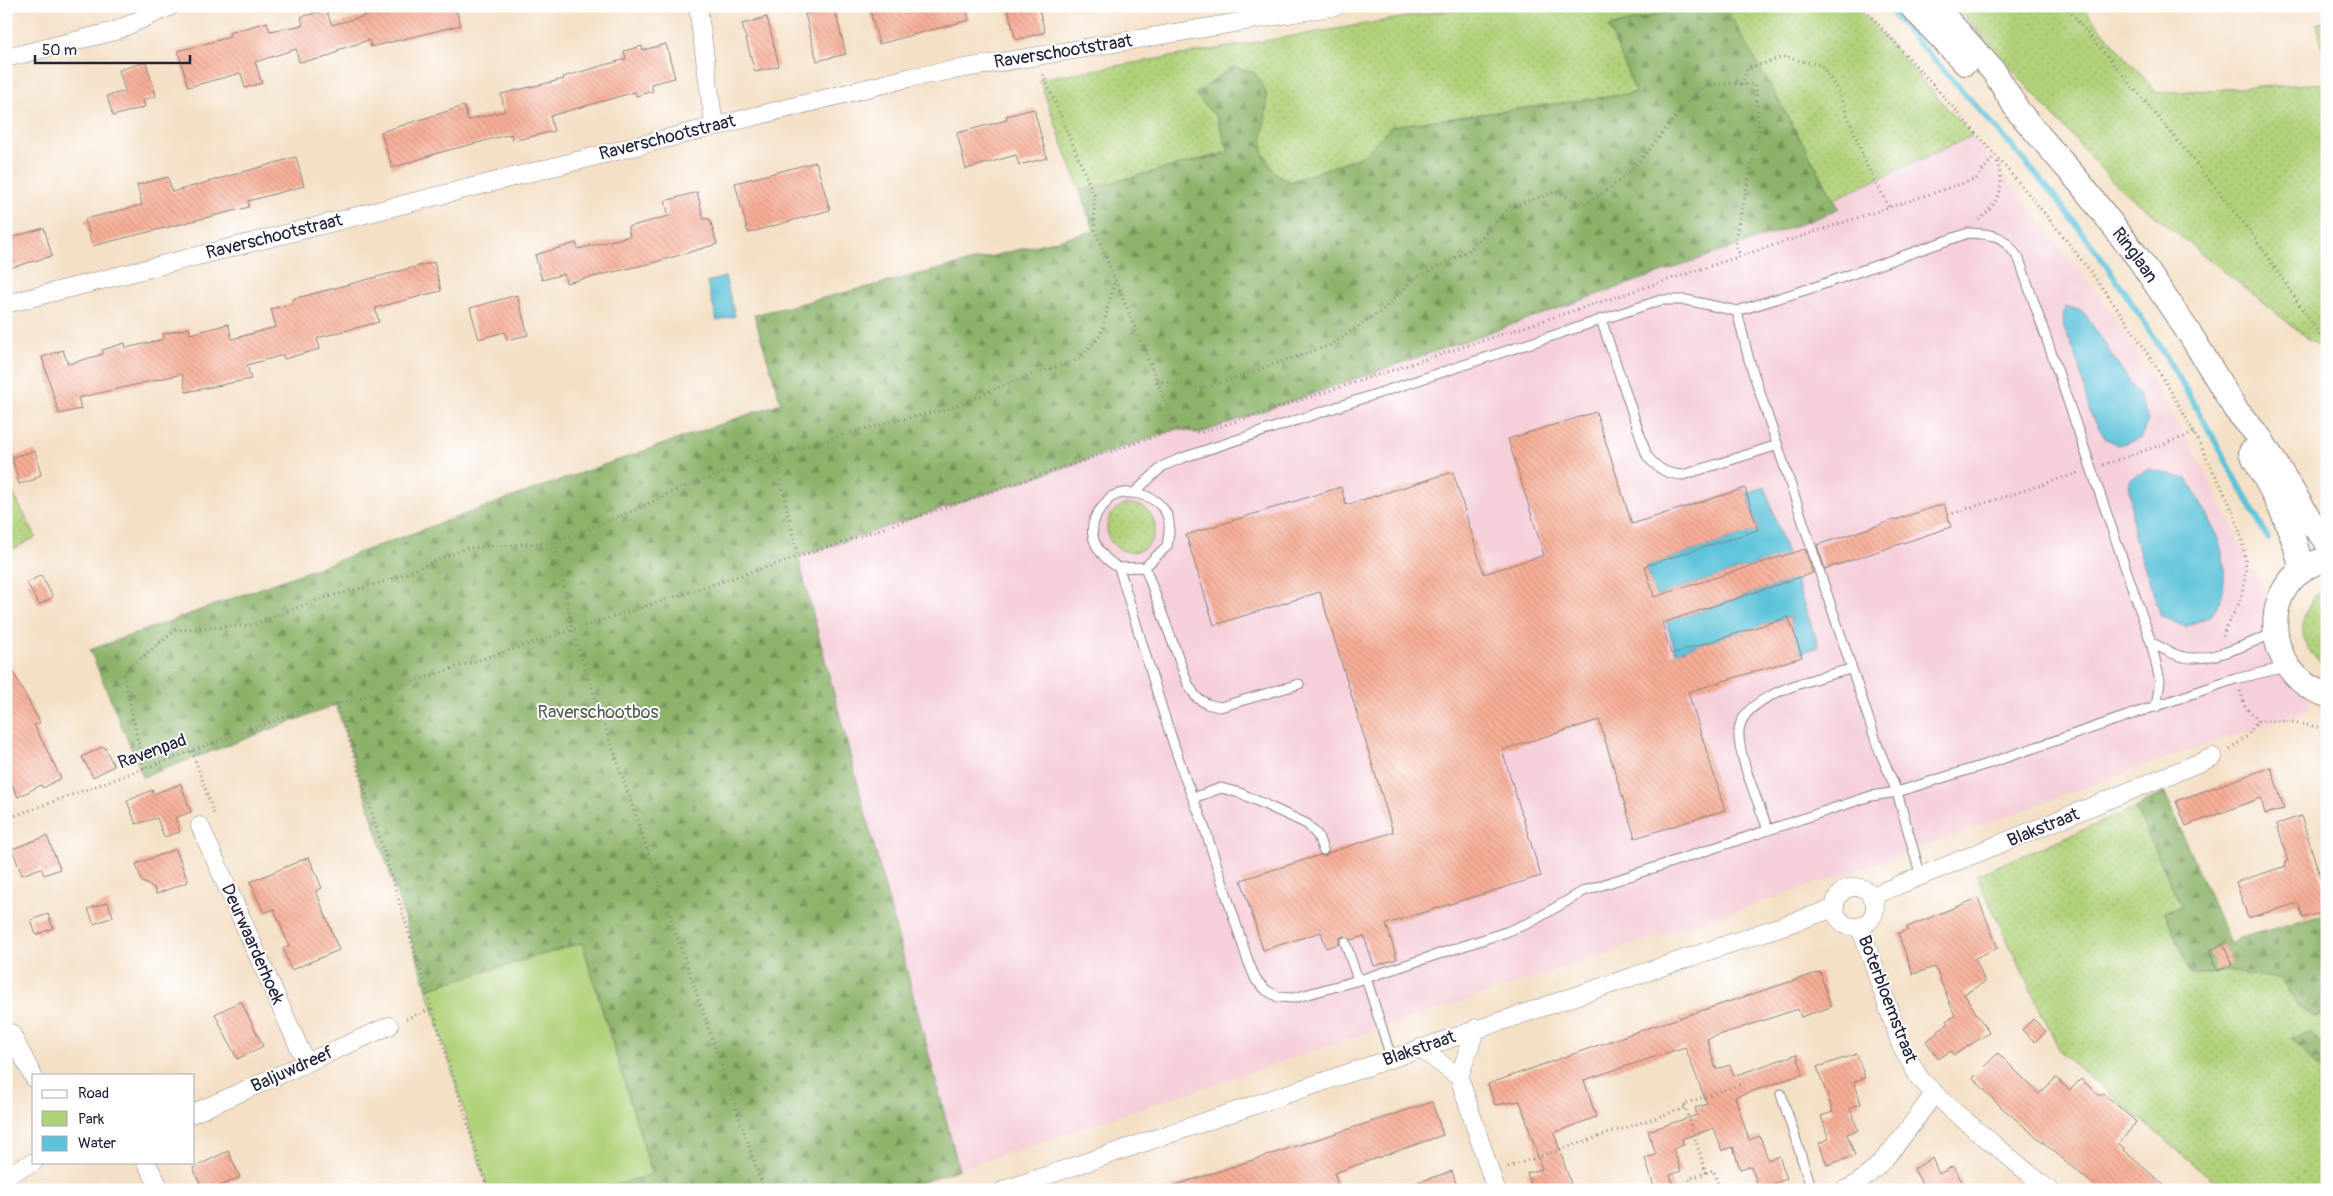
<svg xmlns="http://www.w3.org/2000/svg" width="2333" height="1196" font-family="Pangolin,sans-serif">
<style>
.built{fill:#f5cfd9}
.grass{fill:url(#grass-dots);stroke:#697a5a}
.forest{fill:url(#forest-firs);stroke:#576a52}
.green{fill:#b0d179;stroke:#697a5a}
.water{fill:#5dc3da;stroke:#40728a}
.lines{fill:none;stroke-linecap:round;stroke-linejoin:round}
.stream{stroke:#5dc3da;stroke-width:6}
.building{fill:url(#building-back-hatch)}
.service-casing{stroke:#8b8180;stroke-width:11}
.minor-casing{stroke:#8b8180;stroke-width:19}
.secondary-casing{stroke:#8b8180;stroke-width:26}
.path{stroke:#8b8180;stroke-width:3;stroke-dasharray:1 4;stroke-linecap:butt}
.service{stroke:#fff;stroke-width:9}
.minor{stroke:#fff;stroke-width:18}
.secondary{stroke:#fff;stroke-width:24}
.labels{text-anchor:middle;stroke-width:4;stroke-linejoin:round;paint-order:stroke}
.street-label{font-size:18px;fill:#22223b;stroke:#fff}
.park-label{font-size:18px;fill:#545f51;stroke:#fff}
</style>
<defs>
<pattern id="grass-dots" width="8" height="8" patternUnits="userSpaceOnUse" patternTransform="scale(1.25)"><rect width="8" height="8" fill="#b0d179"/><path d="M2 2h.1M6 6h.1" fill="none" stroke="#97b36a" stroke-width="1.8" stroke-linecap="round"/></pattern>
<pattern id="forest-firs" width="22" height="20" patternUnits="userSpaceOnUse" patternTransform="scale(1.25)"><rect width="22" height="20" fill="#8cb369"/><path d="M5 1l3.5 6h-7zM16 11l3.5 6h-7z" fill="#729158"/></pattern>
<pattern id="building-back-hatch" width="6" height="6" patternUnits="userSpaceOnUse" patternTransform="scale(1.25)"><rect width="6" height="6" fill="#f7ae96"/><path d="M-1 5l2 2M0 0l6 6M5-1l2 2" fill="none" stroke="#d39582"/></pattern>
</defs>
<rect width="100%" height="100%" fill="#fff"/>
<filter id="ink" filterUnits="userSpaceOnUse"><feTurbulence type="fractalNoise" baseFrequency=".02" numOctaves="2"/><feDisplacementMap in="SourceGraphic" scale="10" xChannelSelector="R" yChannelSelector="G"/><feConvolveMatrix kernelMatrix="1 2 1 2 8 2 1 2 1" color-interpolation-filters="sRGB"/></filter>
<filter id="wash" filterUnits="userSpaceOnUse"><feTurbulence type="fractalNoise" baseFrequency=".0096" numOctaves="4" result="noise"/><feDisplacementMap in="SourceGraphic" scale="20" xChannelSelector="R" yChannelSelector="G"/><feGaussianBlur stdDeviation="1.12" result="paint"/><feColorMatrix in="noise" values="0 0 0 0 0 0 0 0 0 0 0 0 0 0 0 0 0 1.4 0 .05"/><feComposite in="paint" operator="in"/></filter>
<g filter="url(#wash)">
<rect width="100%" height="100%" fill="#f4e0c6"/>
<path class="built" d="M1972,136L2112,312L2198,458L2272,608L2312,710L2137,768L1891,859L959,1169L798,557L1177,429L1200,433L1812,220L1838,208L1834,199Z"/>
<path class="grass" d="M1472,6H1691L1610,27L1637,93L1393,126L1363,156L1290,182L1276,175L1261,149L1266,92L1196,94L1217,118L1229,152L1080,191L1039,79Z
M1725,6H1856L1972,136L1834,199Z
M1955,6H2081L2157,93L2327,83V354L2114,183Z
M2327,20V62L2316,24Z
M6,480L36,537L6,553Z
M1107 528a24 24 0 1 1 48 0a24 24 0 1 1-48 0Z
M2326,588L2327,592V668C2306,654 2296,630 2308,608C2312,599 2317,592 2326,588Z
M2135,808L2182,907L2165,912L2191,975L2225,971L2281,979L2298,1007L2314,1017L2327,1011V1049L2309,1033L2291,1037L2327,1076V1190H2225L2061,1053L1976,875Z"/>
<path class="forest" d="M1691,6H1725L1839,208L1812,220L1200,433L1177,429L798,557L959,1169L900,1190H598L652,1173L582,943L427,989L336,705L143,777L90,650L521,494L781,403L754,315L1094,231L1080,191L1229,152L1217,118L1195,94L1233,67L1255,73C1258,79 1265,87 1266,94C1270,130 1245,159 1290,182L1363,156L1392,126L1636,93L1609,27Z
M2164,792L2230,944L2239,938L2327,914V1011L2314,1017L2298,1006L2281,979L2225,971L2191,975L2165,912L2182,907L2135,808Z
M2309,1033L2327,1049V1076L2291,1037Z"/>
<path class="green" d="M582,943L652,1174L598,1190H488L427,989Z"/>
<path class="water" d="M725,277L735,316L717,321L707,282Z
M2065,307L2079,309L2085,314L2139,396L2148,420L2140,439L2118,445L2105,438L2090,413L2076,355L2064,328L2063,316Z
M2149,469L2187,479C2206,512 2231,550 2223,590C2222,598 2216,607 2212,615L2185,627L2161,616L2134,535L2129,480Z
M1765,487L1787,555L1656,596L1645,566L1758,530L1747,493Z
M1795,579L1819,647L1800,653L1789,617L1676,652L1666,622Z"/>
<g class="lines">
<path class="stream" d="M1886,6C1944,73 2006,135 2061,205C2143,308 2207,423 2268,539"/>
</g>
<g id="blocks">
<path class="building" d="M362,6H455L461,25L371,47L369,40L337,50L338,52L324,58L299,62L296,49L255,62L262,83L245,88L241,73L188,87L178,51L230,37L229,33L267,22L270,31L303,25L301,17L326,10L332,25L365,16Z
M869,6H965L969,20L879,44Z
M1007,6H1038L1045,32L1016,40Z
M834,7L846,54L817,61L805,14Z
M767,17L779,66L755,72L742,24Z
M666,44L675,78L651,84L653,91L636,96L635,92L550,116L554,131L513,141L511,134L438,153L392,168L381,132L464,106L468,120L505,111L501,94L564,79L563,77L626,59L624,51L642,46L643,50Z
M146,62L156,96L143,100L145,107L113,116L107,96L125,91L119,70Z
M1034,109L1047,158L1019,165L1016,155L966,169L957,133L1007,120L1006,116Z
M296,157L304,186L248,201L249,207L92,246L85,219L142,205L137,185L168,177L172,192Z
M816,162L830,210L748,233L735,183Z
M697,192L704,219H710L717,244L656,262L566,283L564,274L542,280L535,255L576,243L578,249L630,236L628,227L669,216L665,201Z
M44,228L52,256L6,269V239Z
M434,262L441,291L375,308L379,322L317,338L320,349L284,359L283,355L247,365L251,379L186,392L182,374L78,398L81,409L59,414L42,357L63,350L68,364L103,354L102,350L125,343L126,348L164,339L163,334L189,328L190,334L228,324L232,339L276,327L271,309L291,304L293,299Z
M517,295L528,335L507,340L505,332L479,339L470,308Z
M1596,412L1632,524L1745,488L1758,530L1645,566L1654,597L1805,549L1813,573L1662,623L1671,654L1789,617L1802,657L1688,692L1725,810L1635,838L1599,720L1502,750L1541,876L1386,924L1397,959L1374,966L1364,936L1351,940L1343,936L1340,938L1339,944L1326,948L1321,932L1263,950L1241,880L1320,855L1325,856L1328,853L1393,832L1320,592L1214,625L1186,535L1341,487L1346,505L1453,472L1484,574L1544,555L1508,439Z
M35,451L41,475L35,477L36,479L19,484L12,457Z
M1944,504L1951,527L1825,569L1817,545Z
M41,575L53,597L39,605L27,583Z
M6,658L40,723L34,725L61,778L43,788L41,785L18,797L6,773Z
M104,746L114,766L93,777L82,757Z
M2271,767L2284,809L2265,814L2261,798L2186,826L2176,801Z
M181,784L191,812L175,818L180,832L164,837L157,818L136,824L127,801L152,790L153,794Z
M2301,816L2327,898V911L2303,918L2298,903L2248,918L2236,882L2286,866L2285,862L2288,861L2277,824Z
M47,836L60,869L44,875L41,868L22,875L12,849Z
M176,849L188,882L156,894L154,888L142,882L136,864Z
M309,857L322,888L316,891L339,950L291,970L283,948L289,946L274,909L264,913L250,882Z
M1978,898L1998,948L1975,958L1985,982L1964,994L1989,1033L1954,1055L1951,1051L1938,1059L1926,1041L1939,1032L1938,1030L1948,1024L1946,1021L1955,1016L1935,967L1913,974L1898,933L1908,930L1907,927Z
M108,902L113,917L94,924L88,909Z
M48,914L53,928L36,935L31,920Z
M2223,944L2232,965L2217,971L2209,951Z
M1820,972L1831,1007L1801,1017L1798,1009L1707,1039L1716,1069L1730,1065L1734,1076L1797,1054L1803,1074L1735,1097L1749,1140L1760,1136L1768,1160L1779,1156L1787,1179L1759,1188L1751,1166L1740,1169L1733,1147L1722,1151L1714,1128L1682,1139L1684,1145L1673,1149L1681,1171L1670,1175L1675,1190H1655L1645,1158L1656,1155L1648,1131L1697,1115L1695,1108L1707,1104L1685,1047L1584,1080L1596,1117L1554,1133L1573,1190H1533L1527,1173L1542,1169L1520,1101L1495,1105L1488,1084L1630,1034Z
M241,1001L263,1046L237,1059L215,1014Z
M2033,1019L2046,1031L2035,1042L2022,1030Z
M1998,1053L2039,1094L2056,1078L2070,1090L2081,1079L2100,1096L2103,1093L2136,1122L2119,1144L2124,1148L2123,1150L2170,1190H2100L2001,1107L1973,1078Z
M1857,1054L1865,1078L1854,1081L1861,1104L1850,1108L1858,1130L1847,1134L1855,1156L1827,1165L1819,1143L1829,1139L1821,1116L1833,1112L1817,1067Z
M1432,1102L1443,1135L1334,1173L1340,1190H1173V1186Z
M228,1151L240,1177L212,1190H203L193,1168Z
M1932,1158L1939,1174L1953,1166L1967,1190H1912L1922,1184L1914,1169Z
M1452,1171L1457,1186L1447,1190H1405L1404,1187Z"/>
</g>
</g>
<g filter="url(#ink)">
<use href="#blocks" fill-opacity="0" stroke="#8b8180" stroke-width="1"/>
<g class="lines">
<defs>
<path id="service" d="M1737,311L1749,360L1878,747L1897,792L1921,877
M1601,319L1647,456C1658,469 1666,474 1683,475L1778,445
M1135,492L1163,466L1182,458L1661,300H1686L1737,311L1818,286L1968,233C1999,235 2001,234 2019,259L2151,642L2160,681L2156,707
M1145,567L1188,684L1196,697L1207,704L1220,707L1299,684
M1119,568L1145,567L1167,546C1168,539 1170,530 1169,523C1167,499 1132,485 1111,497C1109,498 1106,503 1104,505C1082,528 1094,553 1119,568L1164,715L1186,781L1203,823L1248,961L1256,980L1266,990L1278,997L1294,998L1366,978L1506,932L1531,922L1584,891L1871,796L1897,792L1987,764L2235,679L2286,667
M2151,642C2162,648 2172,655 2184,657C2209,663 2250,643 2274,633
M1193,798L1221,788L1240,793L1307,824L1318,836L1323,850
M1768,830C1760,806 1737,755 1739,731C1741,694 1822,677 1851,669
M1345,942L1358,980
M1366,978L1391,1057
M1781,1094L1812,1190"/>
<path id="minor" d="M698,6L714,125
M6,58L115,31L171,6
M6,304L912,77L1336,6
M200,826L306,1063
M1835 907a20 20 0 1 1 40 0a20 20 0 1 1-40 0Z
M1872,896L2213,757
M1860,926L1902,1048L1920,1079L1951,1109L2049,1190
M1476,1028L1459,1077L1496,1190
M11,1033L34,1078
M1420,1048L1459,1077
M194,1113L389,1026
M146,1162L161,1190
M6,1175L34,1162
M1004,1190L1835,908
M1844,1190C1878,1178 1912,1122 1935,1093"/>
<g id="secondary">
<path d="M1911,6L1965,63"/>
<path id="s1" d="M1935,6L1995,73L2018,111L2080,183L2139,259L2193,339L2236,410L2260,438L2313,525L2327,542"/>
<path d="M2251,452C2270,487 2297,532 2301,572"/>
<path d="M2327,559C2256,576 2260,674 2327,695"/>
</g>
</defs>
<use href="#service" class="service-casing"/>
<use href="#minor" class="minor-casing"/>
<use href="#secondary" class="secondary-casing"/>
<path class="path" d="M1862,6C1987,146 2122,285 2205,455C2222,487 2241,521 2245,558C2247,572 2244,590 2239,603C2234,615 2225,625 2223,637
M2065,6L2169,130L2253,235L2327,346
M1742,85L1747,69L1783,57L1821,65L1838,91L1867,166L1889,207
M1979,220C2001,200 2006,187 1996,158
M1157,380L1201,389L1331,345L1384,309L1413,279L1470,250L1510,207L1556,192L1583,204C1633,182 1661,131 1696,92C1709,80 1735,85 1752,84L1756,87L1759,133L1735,239L1736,247L1741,256
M1177,429L1200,433L1976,179L1995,155
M775,455L798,557
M2103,465L2195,433
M1948,515L2078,473
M556,542L572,630L764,1190
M2240,691L2245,706L2258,721H2287L2327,729
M338,703L488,1190
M2230,750L2247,736L2258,721
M192,751L214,814
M144,768L123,672L176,630L252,625L317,600L387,581L467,548L556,542L635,510L678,489L775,455L889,422L949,409L1011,382L1079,359L1101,334L1115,280
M6,819L306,709L355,700L798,557L1177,429L1095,231L1094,195L1043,74
M406,1019L433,1008
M1508,1167L1685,1108
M1706,1173L1684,1104L1744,1083
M1693,1190L1689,1179L1713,1170L1720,1190"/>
<use href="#service" class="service"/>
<use href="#minor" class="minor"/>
<use href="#secondary" class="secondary"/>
</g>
</g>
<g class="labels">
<g class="street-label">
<text transform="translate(1063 51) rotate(-9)" y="6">Raverschootstraat</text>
<text transform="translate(667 137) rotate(-14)" y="6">Raverschootstraat</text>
<text transform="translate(274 236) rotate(-14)" y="6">Raverschootstraat</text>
<text dy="6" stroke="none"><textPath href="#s1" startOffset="320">Ringlaan</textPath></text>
<text transform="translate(152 751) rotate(-20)" y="6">Ravenpad</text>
<text transform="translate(2043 827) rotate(-22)" y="6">Blakstraat</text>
<text transform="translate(253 944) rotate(66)" y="6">Deurwaarderhoek</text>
<text transform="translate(1888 999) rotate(69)" y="6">Boterbloemstraat</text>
<text transform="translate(1419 1048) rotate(-19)" y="6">Blakstraat</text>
<text transform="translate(292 1069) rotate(-24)" y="6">Baljuwdreef</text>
</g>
<g class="park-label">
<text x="598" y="718">Raverschootbos</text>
</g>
</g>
<rect width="2333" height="1196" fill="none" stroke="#fff" stroke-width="25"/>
<rect x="32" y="1074" width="162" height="90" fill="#ffffff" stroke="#a7a7b1"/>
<rect x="42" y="1090" width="25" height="8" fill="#ffffff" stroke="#a7a7b1"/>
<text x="78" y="1098" font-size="15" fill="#22223b">Road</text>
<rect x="42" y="1111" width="25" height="15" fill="#b0d179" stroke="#a7a7b1"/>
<text x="78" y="1124" font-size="15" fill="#22223b">Park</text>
<rect x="42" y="1136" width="25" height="15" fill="#5dc3da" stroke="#a7a7b1"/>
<text x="78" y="1148" font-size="15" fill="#22223b">Water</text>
<path d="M35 55v8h155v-8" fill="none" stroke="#22223b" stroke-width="2.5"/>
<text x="42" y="55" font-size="15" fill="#22223b" stroke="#ffffff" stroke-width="4" paint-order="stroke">50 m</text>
</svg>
